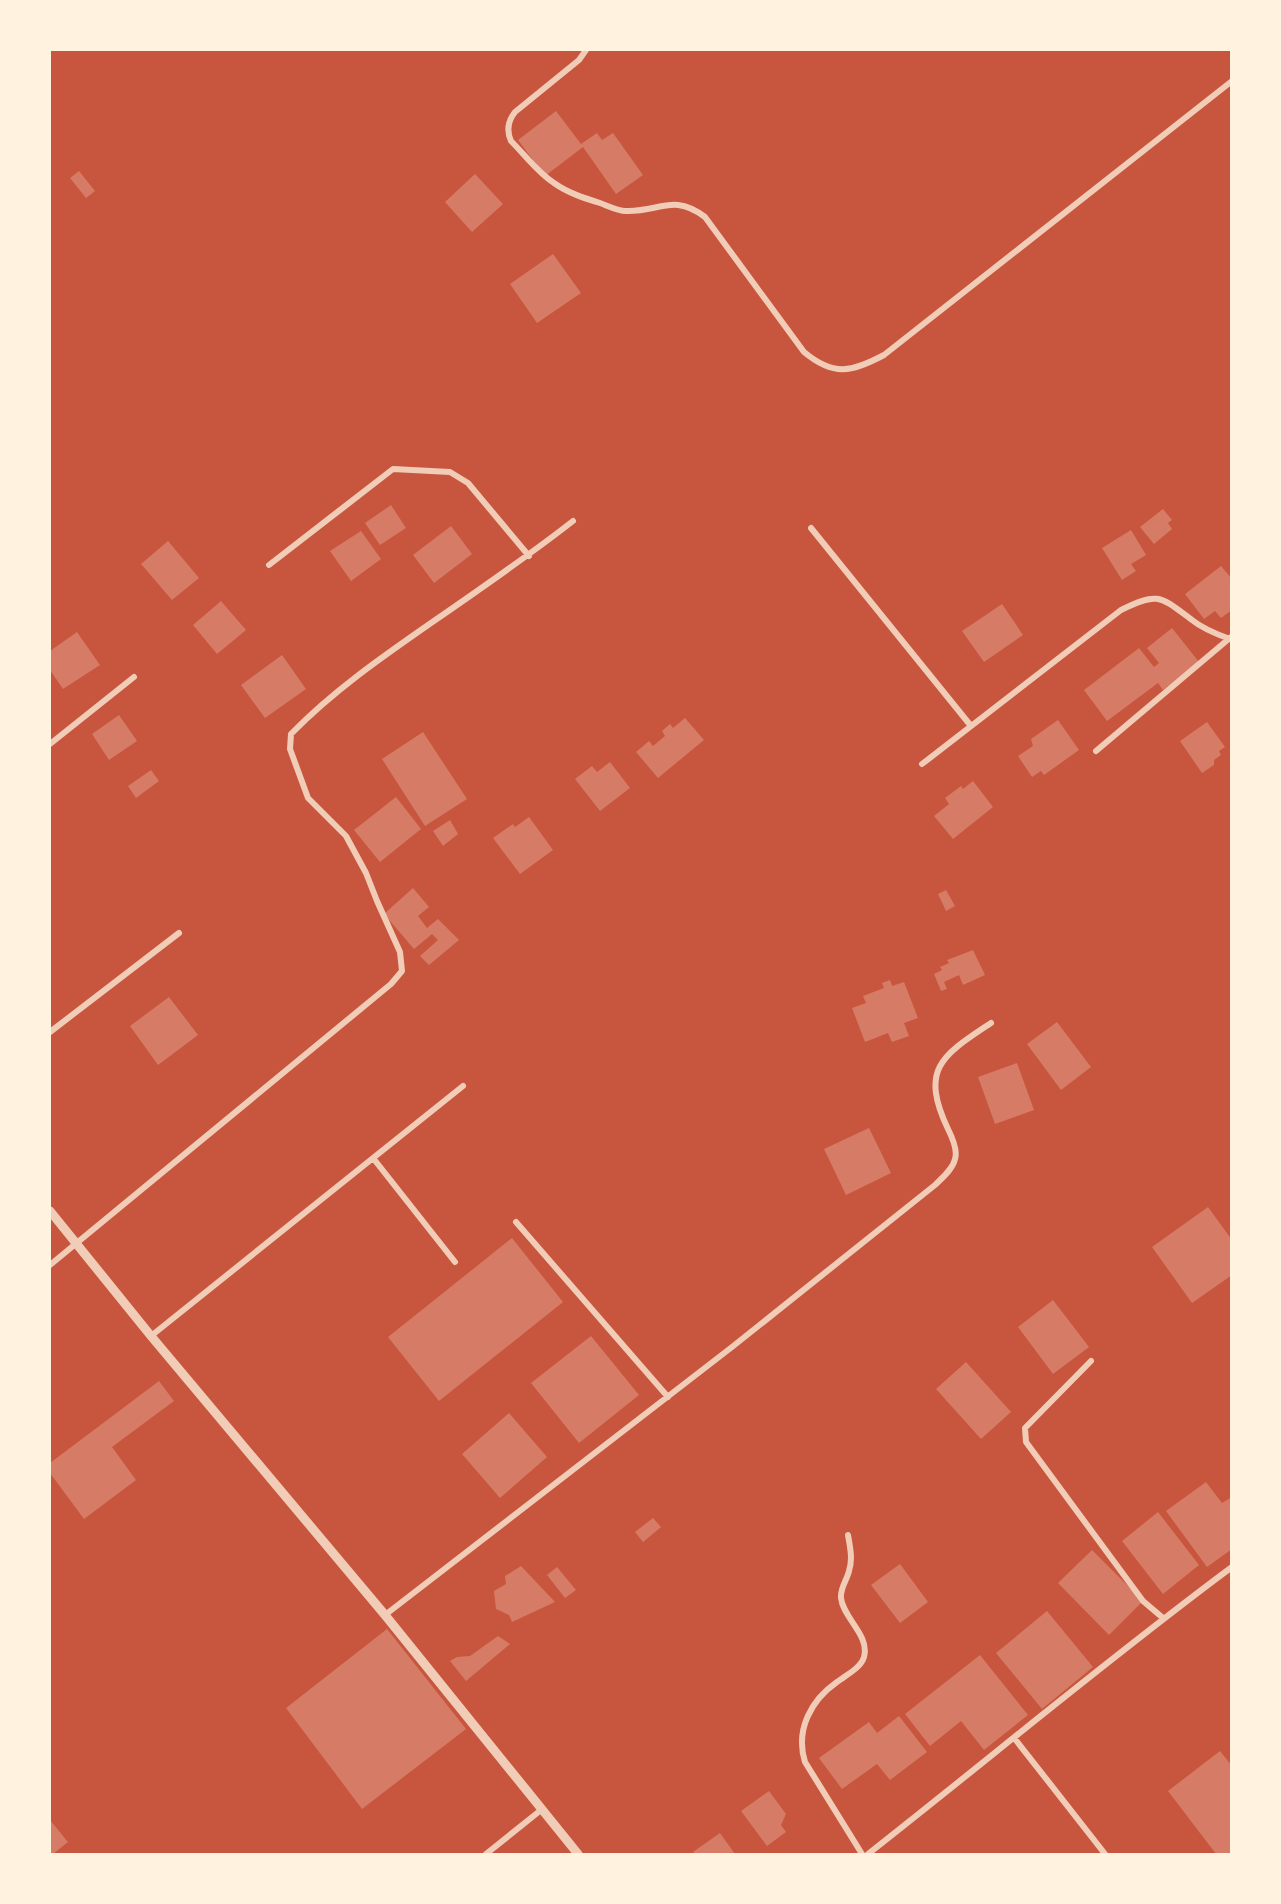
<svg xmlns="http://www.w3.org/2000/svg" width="1281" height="1904" font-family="'Open Sans',sans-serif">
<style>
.building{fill:#d67c66}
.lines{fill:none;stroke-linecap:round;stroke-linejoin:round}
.minor{stroke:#f1ccb7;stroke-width:6}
.tertiary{stroke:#f1ccb7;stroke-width:9}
</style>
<rect width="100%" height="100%" fill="#c8553d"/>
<path class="building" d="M556,111L581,144L597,133L602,140L613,133L643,175L616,194L583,147L545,176L518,140Z
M79,171L95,191L86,198L70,178Z
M475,174L503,204L472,232L445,202Z
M553,254L581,293L537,323L510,284Z
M391,505L406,528L380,545L365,523Z
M1163,509L1172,520L1168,523L1172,529L1154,544L1140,527Z
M451,526L472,554L434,583L413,555Z
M1131,530L1146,555L1131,564L1136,571L1122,580L1102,548Z
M361,531L381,559L351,581L330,551Z
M168,541L199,578L172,600L141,564Z
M1221,566L1232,579V610L1221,618L1215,611L1204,619L1185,594Z
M221,601L246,630L217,654L193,625Z
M1002,604L1023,635L984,662L962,631Z
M1172,628L1199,662L1163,690L1158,683L1107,721L1084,690L1139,648L1154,667L1159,663L1147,648Z
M77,632L100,665L63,689L50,670V651Z
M282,655L306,689L265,718L241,685Z
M119,715L137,741L109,760L92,734Z
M685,718L704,740L658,778L636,752L649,741L653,746L665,736L662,731L670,724L673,728Z
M1058,720L1079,750L1044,775L1041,771L1032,777L1018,756L1033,746L1031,739Z
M1207,722L1225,747L1219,751L1221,755L1214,760V765L1202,773L1180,741Z
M423,732L467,799L425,826L382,759Z
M610,762L630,788L600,811L575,779L592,766L597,772Z
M151,770L159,781L136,798L128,786Z
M973,781L993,807L953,839L934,816L949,804L945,798L961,786L963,789Z
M396,797L421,829L380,862L354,830Z
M529,817L553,850L520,874L493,838L513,824L515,827Z
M450,820L458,834L443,846L433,831Z
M413,888L429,907L418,916L427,928L438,919L459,940L429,965L420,956L438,940L432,934L414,949L384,914Z
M946,890L955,906L946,911L938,894Z
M973,950L985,975L963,985L959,975L944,982L947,989L941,991L934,974L942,970L940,967L949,963L947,960Z
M890,980L892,986L904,982L918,1018L904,1023L909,1036L892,1042L888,1033L865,1042L852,1008L866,1003L863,996L884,988L882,983Z
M169,997L198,1035L158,1065L130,1026Z
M1057,1022L1091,1067L1061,1090L1027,1044Z
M1017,1063L1034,1110L995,1124L978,1077Z
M869,1128L891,1173L846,1195L824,1149Z
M1208,1207L1232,1240V1275L1192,1303L1152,1247Z
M512,1238L563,1302L439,1401L388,1337Z
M1053,1300L1089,1347L1053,1374L1018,1327Z
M591,1336L639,1395L579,1443L531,1383Z
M966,1362L1011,1412L981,1439L936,1389Z
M159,1381L174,1401L112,1447L136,1480L84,1519L50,1473V1463Z
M509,1413L547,1457L500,1498L462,1454Z
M1206,1482L1222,1503L1232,1497V1549L1207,1567L1166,1511Z
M1158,1512L1199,1565L1163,1594L1122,1541Z
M653,1518L661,1527L643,1542L635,1532Z
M1092,1550L1143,1601L1109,1635L1058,1583Z
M900,1564L928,1602L900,1623L871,1585Z
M521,1566L555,1602L512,1622L509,1615L496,1609L494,1591L506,1584L505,1576Z
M557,1567L576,1590L565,1598L547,1575Z
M1047,1611L1093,1667L1042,1709L996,1653Z
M387,1629L466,1729L362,1809L286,1708Z
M498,1636L510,1644L466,1681L450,1661L457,1657L470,1656Z
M980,1655L1028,1715L984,1750L961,1721L930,1746L905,1714Z
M899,1716L927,1752L890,1780L877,1764L842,1789L819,1758L869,1722L877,1733Z
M1220,1751L1232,1766V1854H1216L1168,1791Z
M769,1791L786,1814L781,1825L786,1832L767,1846L741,1811Z
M50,1820L68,1842L53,1854H50Z
M720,1833L735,1854H695L693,1852Z"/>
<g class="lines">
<path class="minor" d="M586,50L579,60L515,112C508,121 506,130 511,141C525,155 538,173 554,183C568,193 584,198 600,203C608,206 618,211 626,211C660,212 673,193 705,217L804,352C834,377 852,372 884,355L1232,81
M811,528L971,726
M269,565L393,469L450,472L468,483L529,556
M50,744L134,677
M1096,751L1231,637
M922,764L1121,610C1159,591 1161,597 1192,620C1203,629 1216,634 1230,639
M50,1032L179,933
M373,1158L455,1262
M516,1222L668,1397
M50,1265L391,984L402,971L400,952L377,901L366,873L346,836L308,798L290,749L291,734C333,691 382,657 431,623C479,590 527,557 573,521
M151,1336L463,1086
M1091,1361L1025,1428L1026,1442L1143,1601L1163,1618
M848,1535C850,1547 853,1559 849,1571C847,1580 840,1588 841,1598C843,1618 870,1635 864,1657C861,1668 846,1675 837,1682C811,1700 795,1730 805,1762L862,1854
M385,1615L732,1347L935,1185C942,1178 953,1169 955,1159C958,1150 952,1137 948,1129C919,1068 943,1055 991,1023
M1015,1739L1105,1854
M486,1854L541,1810
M868,1854C989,1759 1108,1659 1232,1567"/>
<path class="tertiary" d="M50,1211L151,1336L385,1615L578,1854"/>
</g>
<rect width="1281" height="1904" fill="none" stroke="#fff3e0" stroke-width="102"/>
</svg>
